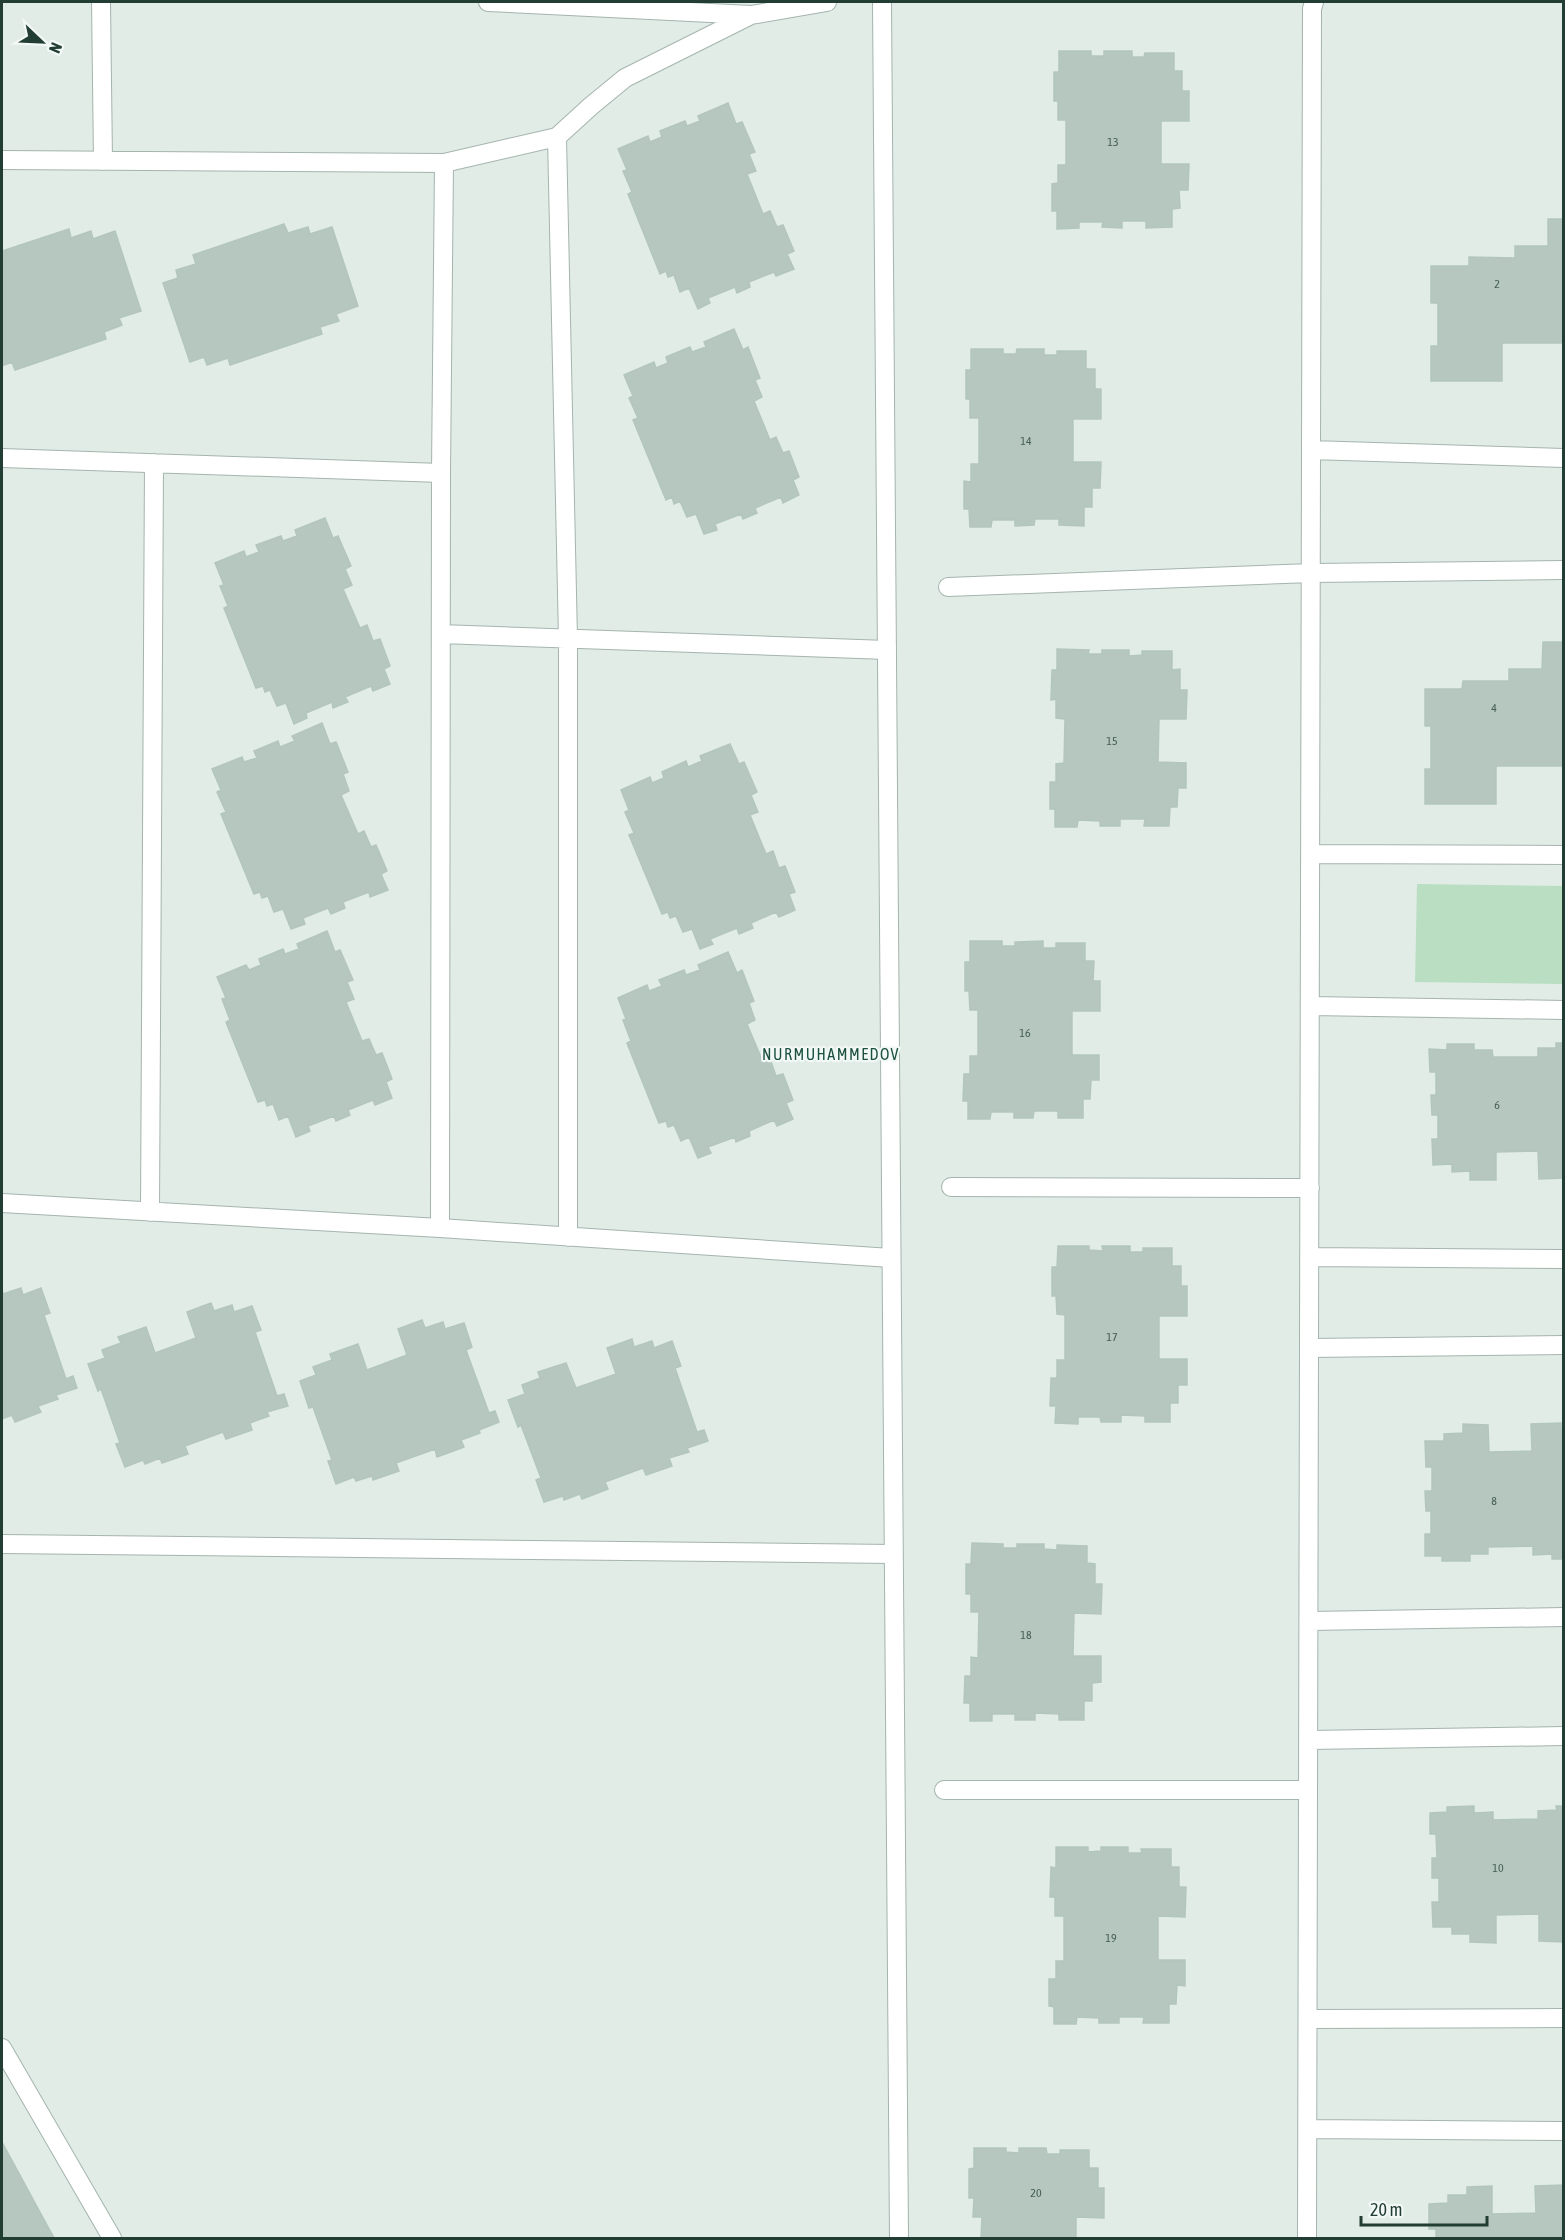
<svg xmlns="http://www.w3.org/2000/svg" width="1565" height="2240" font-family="'Asap Condensed',sans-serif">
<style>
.green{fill:#b9dec1}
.building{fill:#b6c7bf;stroke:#b3c6bd;stroke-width:1.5}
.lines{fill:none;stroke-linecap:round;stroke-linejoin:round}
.service-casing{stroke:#a4b4ae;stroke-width:20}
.minor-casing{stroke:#a4b4ae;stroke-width:20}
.service{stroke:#fff;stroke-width:18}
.minor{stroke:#fff;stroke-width:18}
.labels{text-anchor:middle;stroke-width:4.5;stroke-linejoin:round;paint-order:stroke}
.number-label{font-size:12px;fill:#466057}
.neighbourhood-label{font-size:16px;letter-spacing:1.5px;fill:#1c5041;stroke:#f2f8f5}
</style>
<rect width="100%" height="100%" fill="#e1ece7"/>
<path class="green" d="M1417,884L1563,886V984L1415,982Z"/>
<path class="building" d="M1059,51H1091V56H1104V51H1132V57H1144L1145,53H1174V71H1182V91H1189V121H1161V164H1189L1188,190H1179L1180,208L1172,209V227L1146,228V221H1122V228L1102,227L1103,222H1079V228L1057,229V211H1052V184L1058,183V165H1066V120H1058V101H1054V72H1059Z
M728,103L736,124L742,122L755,152L749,154L756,171L747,174L763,214L770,211L777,227L783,225L794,251L787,254L794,269L776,276L774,272L749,282L750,287L737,293L735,287L708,298L710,303L698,309L689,288L680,292L674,275L668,277L666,271L660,274L628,194L632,192L623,171L627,170L618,149L648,136L650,142L662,137L660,131L685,121L687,126L700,121L698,116Z
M1548,219H1564V343H1502V381H1431V346H1438V303H1431V266H1469V257L1515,258V246H1548Z
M284,224L288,233L308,227L310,234L332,227L358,306L336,314L339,321L320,327L322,334L230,365L228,358L207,365L204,357L190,362L163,283L178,278L176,270L196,264L193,255Z
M69,229L71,238L91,231L93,239L115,231L141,311L119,318L122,325L104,332L106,339L15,370L12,362L2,366V251Z
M734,329L743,350L748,347L760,378L755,380L762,397L754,401L770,440L776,437L783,453L789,451L799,477L793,480L799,495L783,503L781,497L755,508L757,513L743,519L741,514L715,524L717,530L704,534L696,514L687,517L680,501L674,504L672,497L666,500L633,420L638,418L629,398L633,396L624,375L654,362L656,368L668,363L666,357L690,347L692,352L706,347L704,342Z
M971,349H1003V354H1016L1017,349H1044V355H1057V351H1086V369H1095V389H1101V419H1073V462H1101L1100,488H1092V507H1084V526L1059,525V519H1035L1034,525L1015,526V520H992L991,527H970L969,509H964V481L971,482V464H979V418H970V399H966V370H971Z
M325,518L333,538L338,536L351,566L345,569L352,585L343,589L360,628L367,625L373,641L380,639L390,666L384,669L390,684L373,691L371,686L345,697L348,702L333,708L332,702L306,713L307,718L294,724L286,703L277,706L270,690L265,692L263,686L256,688L224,608L228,606L220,586L224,585L215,563L244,551L246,557L259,552L256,545L281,536L283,541L297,536L295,530Z
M1543,642H1564V766H1496V804H1425V769H1431V726H1425V689H1462L1463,681H1509V669H1542Z
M1057,649L1089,650L1088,654H1102V650H1129V656L1142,655V651H1172V670L1180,669V690H1187L1186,719H1159L1158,762L1186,763V788H1178L1177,807H1170L1169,826H1144L1145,819H1120V826H1100V821L1078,820L1077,827H1055V809H1050V782H1056V764L1064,763L1065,719L1056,718V699L1051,700L1052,670H1057Z
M322,723L330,744L336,742L348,772L343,774L349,791L341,795L358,834L364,831L371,847L376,845L387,871L381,874L388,890L370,897L369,892L343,902L345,908L331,914L328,908L303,918L305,924L291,929L283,909L274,912L268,896L262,898L260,892L254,894L221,814L226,812L217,792L221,790L212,769L242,757L244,762L257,758L254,751L278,741L280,747L295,741L292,736Z
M730,744L739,764L744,762L757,792L751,795L758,812L750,815L766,854L773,851L779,868L785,866L795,892L789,894L795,910L779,917L776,912L751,923L753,928L739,934L737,928L710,939L713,944L700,949L692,929L683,932L676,916L670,918L668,912L662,914L629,835L634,833L625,812L629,810L621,790L650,777L652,783L664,778L662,772L686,761L688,767L702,761L700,756Z
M327,931L335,952L340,950L353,980L347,982L354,999L346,1002L362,1041L369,1039L376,1055L382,1053L392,1079L386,1082L392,1098L375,1105L373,1100L348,1110L350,1115L336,1121L334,1116L308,1126L310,1131L296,1137L288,1116L279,1120L273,1104L267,1106L265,1100L258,1102L226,1022L230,1020L222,999L226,998L217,977L246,965L249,970L261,965L259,959L283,949L285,954L299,949L297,944Z
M970,941H1002V946H1015V942L1043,941V948H1056V943H1085V961H1094L1093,981H1100V1011H1072V1055H1099V1080H1091L1090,1099H1083V1118H1058V1111H1034L1033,1118H1014V1112H991L990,1119H968V1101H963L964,1074H970V1056H978V1010H970L969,991H965V962H970Z
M728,952L737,973L742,970L754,1001L749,1003L755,1020L747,1024L763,1062L770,1059L776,1076L783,1074L793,1100L786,1103L793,1119L777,1126L774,1120L749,1131L750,1136L736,1142L735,1137L708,1147L711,1153L698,1158L689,1137L681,1141L674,1125L668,1127L666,1121L659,1123L627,1043L631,1041L623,1020L626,1019L618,998L647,985L649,991L662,986L659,980L684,970L686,975L700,970L698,965Z
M1556,1043H1564V1178L1539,1179L1538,1151L1496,1152V1180H1470V1171L1452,1172V1164L1433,1165L1432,1139H1438V1115H1432L1431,1095H1436V1072H1430L1429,1049L1447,1050V1044H1474V1050H1492L1493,1057H1538V1048H1556Z
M1058,1246H1089V1250L1103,1251L1102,1246H1130V1252H1143V1248H1172V1266H1181V1286H1187V1316H1159V1359H1187V1385H1178V1403H1170V1422H1145V1416L1121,1415V1422H1101L1100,1417H1078V1424L1055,1423L1056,1406H1050L1051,1378H1057V1360H1065V1315L1057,1314L1056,1296H1052V1267H1057Z
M21,1288L23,1295L41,1288L50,1313L44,1315L66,1379L73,1376L77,1388L56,1395L58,1399L38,1406L41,1412L15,1422L12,1415L2,1419V1289L3,1294Z
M211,1303L214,1311L232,1305L234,1312L252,1306L261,1330L255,1332L277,1396L284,1394L288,1406L267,1412L269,1416L250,1423L252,1430L226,1439L223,1432L185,1446L188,1454L162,1463L160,1458L145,1464L143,1460L125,1467L116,1444L120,1443L101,1389L98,1391L88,1364L105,1358L102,1350L121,1343L118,1337L146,1327L155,1353L196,1338L187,1312Z
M422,1320L425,1328L443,1322L445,1329L464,1323L472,1347L466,1350L489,1413L495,1411L499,1422L479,1430L480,1433L461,1440L464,1447L437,1457L435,1449L396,1463L399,1471L373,1480L372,1476L356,1481L354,1477L336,1484L328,1461L332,1460L313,1407L309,1408L300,1381L316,1375L313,1367L332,1360L330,1354L358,1344L367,1370L407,1355L398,1329Z
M632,1339L634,1347L652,1341L654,1348L672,1341L681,1366L675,1368L697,1432L704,1430L708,1441L687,1448L689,1452L669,1458L672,1466L646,1475L643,1468L605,1482L608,1489L582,1499L580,1494L564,1500L563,1496L544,1502L536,1480L541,1478L521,1425L518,1427L508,1400L525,1394L522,1385L540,1378L538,1372L566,1363L576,1388L616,1374L607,1348Z
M1561,1423V1430H1564V1559H1552V1554L1533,1555V1546L1488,1547V1554H1470V1561H1442V1556H1425V1534H1431V1511H1426L1425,1491H1432V1467H1426L1425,1441H1444V1434L1463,1433V1424L1488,1425L1489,1452L1532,1451L1531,1424Z
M972,1543L1003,1544V1548H1017V1544H1044V1549L1057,1550V1545L1087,1546V1563L1095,1564V1584H1102L1101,1614L1074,1613L1073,1656H1101V1682L1092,1683V1701H1084V1720H1059V1714L1035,1713V1720H1015V1714H992V1721H970V1703H964L965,1676H971V1657L978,1658L979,1612H971V1594H966V1564H971Z
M1474,1806V1813L1493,1812V1820L1538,1819V1811L1557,1810L1556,1806H1564V1942L1539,1941V1914L1496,1915V1943L1470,1942V1934H1452V1927H1433L1432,1902H1439V1878H1432V1858H1437L1436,1834H1430V1813L1447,1812V1807Z
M1056,1847H1088V1852L1101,1851V1847H1128V1853H1142L1141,1849H1171V1867H1179V1887H1186L1185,1917L1158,1916V1960H1185V1986L1177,1985L1176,2004H1169V2023H1143L1144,2017H1119V2023H1099V2018L1077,2017L1076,2024H1054V2007L1049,2006V1979H1056V1961H1064V1916H1055V1897H1050L1051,1867L1056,1868Z
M2,2142L54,2238H2Z
M974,2148H1006V2152L1019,2153V2148H1046L1047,2154H1060V2150H1089V2168H1098V2188H1104V2218L1076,2217V2238H981L982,2217H973L974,2198H969V2169L974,2168Z
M1564,2185V2238H1436V2229H1429V2204L1448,2203V2195H1467V2187L1492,2186V2214L1536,2213L1535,2186Z"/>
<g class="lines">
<defs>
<path id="service" d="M101,2L103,161
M488,2L751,15L827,2
M557,137L568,639V1237
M2,160L444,163
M1311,450L1564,458
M2,458L441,473L440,1228L891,1258
M441,473L444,163L557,137L591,106L625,78L751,15
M948,587L1312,573L1564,570
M441,634L887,650
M1310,854L1564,855
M1310,1006L1564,1010
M951,1187L1310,1188
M2,1203L440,1228
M150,1212L154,463
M1309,1257L1564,1259
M1309,1348L1564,1345
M1309,1621L1564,1617
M1309,1740L1564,1736
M944,1790H1308
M1308,2019L1564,2018
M1308,2129L1564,2131
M1307,2238L1312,9L1314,2"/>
<path id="minor" d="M882,2L899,2238
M2,1544L893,1554
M2,2048L112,2238"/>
</defs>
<use href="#service" class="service-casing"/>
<use href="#minor" class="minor-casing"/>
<use href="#service" class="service"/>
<use href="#minor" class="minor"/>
</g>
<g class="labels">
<g class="number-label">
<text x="1113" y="146">13</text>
<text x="1497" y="288">2</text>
<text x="1026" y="445">14</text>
<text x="1494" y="712">4</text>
<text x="1112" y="745">15</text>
<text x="1025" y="1037">16</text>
<text x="1497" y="1109">6</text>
<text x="1112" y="1341">17</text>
<text x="1494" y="1505">8</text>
<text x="1026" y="1639">18</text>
<text x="1498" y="1872">10</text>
<text x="1111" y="1942">19</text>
<text x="1036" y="2197">20</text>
</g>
<g class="neighbourhood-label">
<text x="831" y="1060">NURMUHAMMEDOV</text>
</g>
</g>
<rect width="1565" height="2240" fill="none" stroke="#213d34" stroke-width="6"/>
<g transform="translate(42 42) rotate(113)" stroke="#f2f8f5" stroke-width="4.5" paint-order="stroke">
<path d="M0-4.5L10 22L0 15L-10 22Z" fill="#213d34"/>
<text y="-9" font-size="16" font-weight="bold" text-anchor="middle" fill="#213d34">N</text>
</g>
<path d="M1361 2216v9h126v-9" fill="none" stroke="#213d34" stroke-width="3"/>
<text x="1370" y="2216" font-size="18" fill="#213d34" stroke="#f2f8f5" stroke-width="4.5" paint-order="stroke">20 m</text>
</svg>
